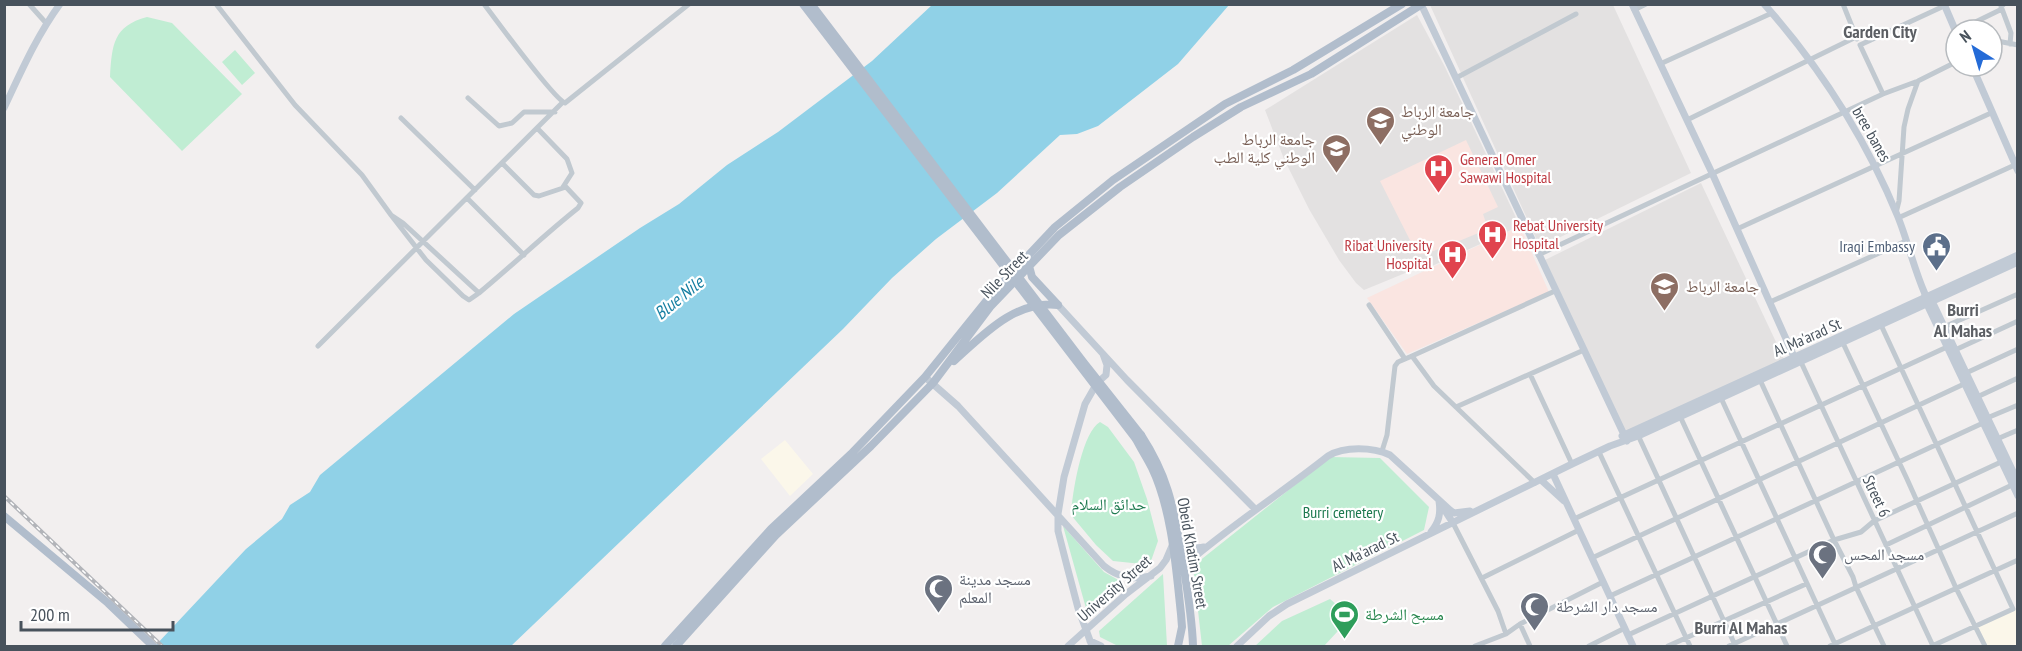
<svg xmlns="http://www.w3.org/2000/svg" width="2022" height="651" font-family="'PT Sans Narrow','Noto Naskh Arabic',sans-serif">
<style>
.commercial{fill:#fbf7ea}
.education{fill:#e3e1e1}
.medical{fill:#fae5e1}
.green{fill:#c0edd3}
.water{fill:#90d1e7}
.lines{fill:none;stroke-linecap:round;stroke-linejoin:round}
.street{stroke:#c1c9d0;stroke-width:5}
.secondary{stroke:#c1cad5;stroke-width:7}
.primary{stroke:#b1bdcc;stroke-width:8}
.rail-casing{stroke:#b2b4b9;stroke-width:4}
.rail{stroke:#fff;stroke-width:1.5;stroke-dasharray:4.5;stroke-linecap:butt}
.primary-bridge{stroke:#b1bdcc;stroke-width:8}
.labels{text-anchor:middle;stroke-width:4.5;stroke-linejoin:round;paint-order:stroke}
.education-label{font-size:16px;fill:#785e54;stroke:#fff;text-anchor:start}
.street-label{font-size:16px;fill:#48525c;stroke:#fff}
.health-label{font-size:16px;fill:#be3a42;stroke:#fff;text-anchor:start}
.service-label{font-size:16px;fill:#4e5e75;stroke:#fff;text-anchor:end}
.park-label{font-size:16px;fill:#1d794f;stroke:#fff}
.worship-label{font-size:16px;fill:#5b616d;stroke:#fff;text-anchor:start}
.leisure-label{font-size:16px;fill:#27864d;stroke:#fff;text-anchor:start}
.neighbourhood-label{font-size:18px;font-weight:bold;fill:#5c5f64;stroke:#fff}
.water-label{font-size:18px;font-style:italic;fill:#157fa2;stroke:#fff}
</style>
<rect width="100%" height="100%" fill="#f2efef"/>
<path class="commercial" d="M785,440L813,474L790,496L761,459Z
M2017,609V646H1987L1978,626Z"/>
<path class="education" d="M1432,4L1613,5L1691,173L1540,247L1430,5Z
M1417,15L1445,67L1520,226L1432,266L1420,267L1364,290L1356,283L1339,260L1309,209L1284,159L1265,110Z
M1701,183L1784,359L1625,432L1545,260Z"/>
<path class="medical" d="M1466,140L1498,207L1483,214L1488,229L1447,246L1425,254H1417L1380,181Z
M1520,226L1549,292L1407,354L1367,298Z"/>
<path class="green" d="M147,17L172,23L242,94L182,151L110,77C112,45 113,26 147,17Z
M235,50L255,73L242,85L222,62Z
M1100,422L1108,427L1134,462L1147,499L1158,541L1151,561L1142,564L1113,561L1096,545L1071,515C1072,494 1082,432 1100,422Z
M1330,457L1380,458L1429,507L1424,530L1273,607L1228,646H1202L1193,566Z
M1063,526L1104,572L1122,582L1089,619Z
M1163,574L1167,646H1118L1100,637L1099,631Z
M1330,599L1351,617L1324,646H1255L1282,621Z"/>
<path class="water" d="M932,5H1229L1178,64L1098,126L1077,134L1060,135L997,193L936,239L892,278L843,329L511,646H155L246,549L282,519L290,505L310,492L320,475L514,314L640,228L679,204L727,165L778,132L872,61Z"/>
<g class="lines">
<path class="street" d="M29,4L46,23
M216,4L295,105L362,175L391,215
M484,4C496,20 554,99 565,103L689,4
M1843,4L1857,39
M2002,9L2011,33L2010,44
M1634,10L1646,4
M1959,30L2002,9L2001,7L2004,4
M1992,40L2018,45
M1660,64L1772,13
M1456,78L1576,14
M1883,94L1860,45L1944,6
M468,98L499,126L512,123L524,112H555
M401,118L475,190
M1687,120L1856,37
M538,129L567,159L572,173L563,187
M467,198L524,255
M1896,213L1899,201L1904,127L1908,109L1918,81
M391,215L403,223L479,293L469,300L463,296L426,260Z
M1898,218L2017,164
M1737,229L1991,113
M1538,255L1883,94L1918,81L1956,62
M479,293C513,265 544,235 578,208L581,203L566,187L539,196L534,195L503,164
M1770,302L1906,241
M1369,305L1405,359
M1881,325L2013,609L1932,646
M1944,327L2018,294
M1842,341L1907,479L1956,588L1985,646
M318,346L563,102
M1955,350L2018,321
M1412,356L1555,291
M1800,360L1933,646
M1966,373L2018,349
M1530,374L1572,464
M1760,380L1834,540L1853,577L1856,587L1884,646
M1977,397L2018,378
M1721,398L1836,646
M1456,407L1584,350
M1679,414L1787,646
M1987,418L2018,405
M1637,433L1735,645
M1997,439L2018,430
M1382,451L1387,435L1395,366L1398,362L1412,356L1434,386L1535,483
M1599,452L1690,646
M1574,519L1947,347
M1453,523L1498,611L1506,634
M1886,545L2012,485
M1592,558L1964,384
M1482,578L1579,530
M1610,596L1983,423
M1520,624L1530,646
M1628,635L1834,540L1861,532L1874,521L2001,462
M1475,646L1506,634L1520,624L1603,582
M1589,646L1625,628
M1668,646L1806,584
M1729,646L2018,513
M1830,646L2018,560"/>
<path class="secondary" d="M1421,4L1627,441
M1632,4L1712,173L1795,359
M1764,4C1820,67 1866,139 1898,217C1908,242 1914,269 1925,294L1924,298L2018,496
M1944,4L1956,32
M1972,66L2018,171
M4,108C21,72 36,37 60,4
M1931,299L2018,482
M1058,305L1127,380L1255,509
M925,377L958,406L1104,566C1119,578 1133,580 1151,576
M1622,436L2018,255
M1553,474L1633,646
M1541,480L1564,501
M1442,506L1453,523
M1431,532C1439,522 1441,514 1439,501
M1179,539C1188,545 1193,550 1204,547
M1185,565C1230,526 1280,494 1328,456C1344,446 1373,447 1390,455L1450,510L1454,513L1470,511
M1090,641L1101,646
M1068,646L1126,594L1160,568L1166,560L1172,546
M1092,646L1078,608L1068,570L1058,531V514L1064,477L1085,404L1097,383L1106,375L1107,365L1103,354
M1237,646L1269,616L1287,604L1572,464L1610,446L1638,436L2018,262"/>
<path class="primary" d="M1029,266L1032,277L1058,305
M954,361C983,335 1015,300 1058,305
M1141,435C1167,475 1173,504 1181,551C1186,582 1192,614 1193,646
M1136,439C1141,449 1147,458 1152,468C1172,510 1176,568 1181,614L1182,627L1178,646
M4,516L108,603L153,646
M665,646L771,529L851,454L925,377L992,294L1055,227L1113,180L1225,104L1293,70L1402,4
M676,646L776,535L871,446L933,383L990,307L1059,235L1120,187L1193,137L1241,107L1311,74L1422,4"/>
<defs>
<path id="rail" d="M4,496L162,646"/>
</defs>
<use href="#rail" class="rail-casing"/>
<use href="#rail" class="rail"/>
<path class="primary-bridge" d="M803,4L1136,439
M811,4L1084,363L1141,435"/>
</g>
<defs>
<symbol id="university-pin" viewBox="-11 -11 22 30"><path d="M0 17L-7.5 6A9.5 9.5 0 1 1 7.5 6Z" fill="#8d6e63" stroke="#fff"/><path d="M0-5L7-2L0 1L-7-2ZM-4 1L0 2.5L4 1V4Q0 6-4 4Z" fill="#fff"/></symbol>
<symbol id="hospital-pin" viewBox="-11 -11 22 30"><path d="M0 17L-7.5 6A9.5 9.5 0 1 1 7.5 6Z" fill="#e0444e" stroke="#fff"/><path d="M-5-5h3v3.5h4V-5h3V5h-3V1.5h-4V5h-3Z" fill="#fff"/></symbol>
<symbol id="civic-pin" viewBox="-11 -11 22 30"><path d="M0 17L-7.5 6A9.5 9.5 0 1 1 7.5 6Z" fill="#5c6f8a" stroke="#fff"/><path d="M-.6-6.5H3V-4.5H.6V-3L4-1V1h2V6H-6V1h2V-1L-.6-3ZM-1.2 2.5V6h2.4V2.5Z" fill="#fff"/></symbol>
<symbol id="mosque-pin" viewBox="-11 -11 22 30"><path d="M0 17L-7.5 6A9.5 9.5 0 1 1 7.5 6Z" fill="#6b7280" stroke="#fff"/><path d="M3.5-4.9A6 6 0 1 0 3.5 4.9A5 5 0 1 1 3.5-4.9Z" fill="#fff"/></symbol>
<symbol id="stadium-pin" viewBox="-11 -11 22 30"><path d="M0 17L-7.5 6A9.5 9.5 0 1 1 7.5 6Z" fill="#2e9e5b" stroke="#fff"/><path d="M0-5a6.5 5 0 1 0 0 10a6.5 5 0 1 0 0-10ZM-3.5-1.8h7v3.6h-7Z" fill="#fff"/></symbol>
</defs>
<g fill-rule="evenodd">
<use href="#university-pin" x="1364" y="104" width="33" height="45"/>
<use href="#university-pin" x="1320" y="132" width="33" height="45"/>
<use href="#hospital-pin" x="1422" y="152" width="33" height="45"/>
<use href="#hospital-pin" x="1476" y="218" width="33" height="45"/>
<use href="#civic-pin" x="1920" y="230" width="33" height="45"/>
<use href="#hospital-pin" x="1436" y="238" width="33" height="45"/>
<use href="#university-pin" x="1648" y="270" width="33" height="45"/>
<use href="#mosque-pin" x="1806" y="538" width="33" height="45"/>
<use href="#mosque-pin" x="922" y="572" width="33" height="45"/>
<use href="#mosque-pin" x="1518" y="590" width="33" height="45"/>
<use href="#stadium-pin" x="1328" y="598" width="33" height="45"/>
</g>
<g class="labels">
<g class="education-label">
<text x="1401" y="117">جامعة الرباط<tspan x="1401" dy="18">الوطني</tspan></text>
<text x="1315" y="145" text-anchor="end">جامعة الرباط<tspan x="1315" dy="18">الوطني كلية الطب</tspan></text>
<text x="1686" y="292">جامعة الرباط</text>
</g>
<g class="street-label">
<text transform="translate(1872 134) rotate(60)" y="6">bree banes</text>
<text transform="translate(1004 274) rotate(-46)" y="6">Nile Street</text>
<text transform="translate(1807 337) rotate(-24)" y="6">Al Ma'arad St</text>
<text transform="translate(1877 496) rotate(65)" y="6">Street 6</text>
<text transform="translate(1365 551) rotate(-26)" y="6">Al Ma'arad St</text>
<text transform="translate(1193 553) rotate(80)" y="6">Obeid Khatim Street</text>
<text transform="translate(1114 588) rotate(-41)" y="6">University Street</text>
</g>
<g class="health-label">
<text x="1460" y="165">General Omer<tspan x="1460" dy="18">Sawawi Hospital</tspan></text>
<text x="1513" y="231">Rebat University<tspan x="1513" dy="18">Hospital</tspan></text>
<text x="1432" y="251" text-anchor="end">Ribat University<tspan x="1432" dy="18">Hospital</tspan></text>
</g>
<g class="service-label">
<text x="1915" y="252">Iraqi Embassy</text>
</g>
<g class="park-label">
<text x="1109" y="510">حدائق السلام</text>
<text x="1343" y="518">Burri cemetery</text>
</g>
<g class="worship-label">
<text x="1844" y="560">مسجد المحس</text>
<text x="959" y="585">مسجد مدينة<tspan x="959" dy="18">المعلم</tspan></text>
<text x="1556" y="612">مسجد دار الشرطة</text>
</g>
<g class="leisure-label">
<text x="1365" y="620">مسبح الشرطة</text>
</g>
<g class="neighbourhood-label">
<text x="1880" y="38">Garden City</text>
<text x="1963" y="316">Burri<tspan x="1963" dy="21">Al Mahas</tspan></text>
<text x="1741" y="634">Burri Al Mahas</text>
</g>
<g class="water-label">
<text transform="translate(679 298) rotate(-39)" y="6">Blue Nile</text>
</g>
</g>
<rect width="2022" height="651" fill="none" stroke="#48525c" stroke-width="12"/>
<g transform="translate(1974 48) rotate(323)"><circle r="28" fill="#ffffff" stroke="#b6babe" stroke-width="1.5"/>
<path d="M0-4.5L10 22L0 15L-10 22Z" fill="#246bd7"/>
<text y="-9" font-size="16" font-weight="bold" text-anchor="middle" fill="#48525c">N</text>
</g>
<path d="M21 621v9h152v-9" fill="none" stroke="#48525c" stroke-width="3"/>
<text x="30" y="621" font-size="18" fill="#48525c" stroke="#ffffff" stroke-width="4.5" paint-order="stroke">200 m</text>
</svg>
